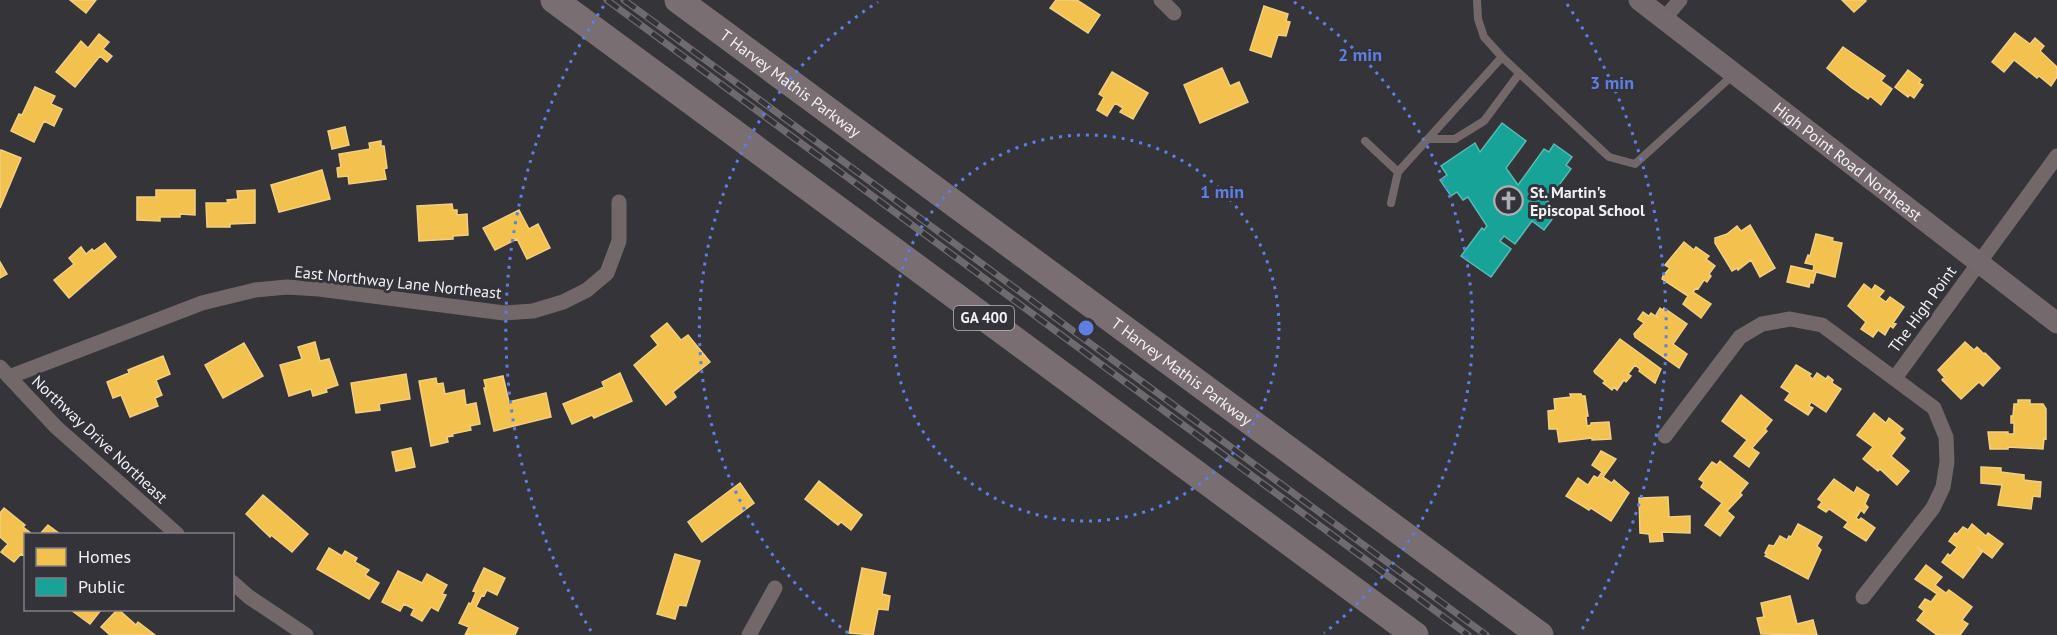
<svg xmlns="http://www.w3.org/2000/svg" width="2057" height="635" font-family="'PT Sans',sans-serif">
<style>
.homes{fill:#f2c14e;stroke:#f2cf80;stroke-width:1.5}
.public{fill:#17a398;stroke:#58bab4;stroke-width:1.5}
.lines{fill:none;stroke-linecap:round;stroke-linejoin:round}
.lane{stroke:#72686a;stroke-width:8}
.street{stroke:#72686a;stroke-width:15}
.secondary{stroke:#746a6d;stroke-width:21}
.highway{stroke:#796e71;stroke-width:27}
.rail-casing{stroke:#6e6a6d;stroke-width:7}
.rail{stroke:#34333a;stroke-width:4.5;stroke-dasharray:14;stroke-linecap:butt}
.ring{fill:none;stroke:#5d7fe1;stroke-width:3;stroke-dasharray:3 6}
.labels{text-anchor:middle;stroke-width:6;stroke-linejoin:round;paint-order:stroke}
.shield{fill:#34333a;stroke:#b8b8bd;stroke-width:1.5}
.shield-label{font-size:15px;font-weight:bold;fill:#f1f1f5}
.street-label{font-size:16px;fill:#f1f1f5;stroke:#34333a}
.poi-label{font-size:16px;font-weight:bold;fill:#f1f1f5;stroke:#34333a;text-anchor:start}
.centre{fill:#5d7fe1;stroke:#34333a;stroke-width:3}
.ring-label{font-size:18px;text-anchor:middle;font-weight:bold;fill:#5d7fe1;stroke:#34333a;stroke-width:6;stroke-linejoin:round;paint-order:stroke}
</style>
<rect width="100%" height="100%" fill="#353439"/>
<path class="homes" d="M70,0H96L86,13Z
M1056,0H1077L1100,15L1088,33L1050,8Z
M1842,0H1865L1866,1L1854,12Z
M1264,6L1288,14L1286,21L1290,22L1286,36L1278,35L1271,57L1250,50Z
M2015,33L2030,44L2035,38L2044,46L2040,51L2057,67V77L2051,86L2039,76L2037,78L2014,60L2004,72L1992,62Z
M99,34L109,42L103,49L112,56L107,62L100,56L75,87L56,72L81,41L88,48Z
M1843,47L1885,76L1881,81L1892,89L1881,105L1870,96L1868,99L1852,88L1827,68Z
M1222,68L1230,86L1239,82L1248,102L1200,123L1184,85Z
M1908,70L1921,80L1919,83L1923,85L1914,98L1910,95L1908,97L1895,87Z
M1112,72L1148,93L1133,119L1120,112L1123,108L1115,103L1107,116L1097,110L1104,97L1099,94Z
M35,87L55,96L51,104L62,109L54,126L44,121L34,142L11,131L19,114L22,115Z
M345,127L349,145L332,149L328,131Z
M381,141V146H384L387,168L384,169L386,179L349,184L348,176L338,177L337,168L341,167L339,154L370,149L369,143Z
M1,150L21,158L0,208V152Z
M322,170L330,199L279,212L271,185Z
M156,190H195V215L180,214V217H160V221L137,220V197H156Z
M255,190V223L230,224V227H207L206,203H228L227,200L238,199L237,191Z
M452,204L453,210H457V215L467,214L468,235L453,236V239L419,241L417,206Z
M519,210L529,229L538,224L550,248L527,259L517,239L495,250L483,228Z
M1750,225L1775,268L1760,277L1751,260L1738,270L1737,268L1732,271L1715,243V238L1727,234L1737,226L1741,231Z
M1816,234L1833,238L1832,241L1842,243L1835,277L1816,272L1813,283L1810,282L1809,287L1787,282L1791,266L1813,271L1814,265L1805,263L1808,255L1810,256Z
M1684,242L1694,250L1696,247L1709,256L1706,259L1715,266L1709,274L1711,276L1707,282L1704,280L1698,289L1696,288L1693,292L1711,304L1701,318L1683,304L1688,296L1662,279L1663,276L1670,268L1665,265Z
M105,243L116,257L69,298L54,280L74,264L69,258L81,247L86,254L92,249L94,251Z
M0,262L7,274L0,278Z
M1864,284L1872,290L1875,285L1884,291L1879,297L1886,302L1890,297L1904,307L1893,323L1896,324L1893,328L1890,326L1885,335L1878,330L1873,337L1861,329L1866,322L1848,306Z
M1660,308L1663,310L1664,308L1687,324L1673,344L1687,354L1679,368L1635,337L1634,334L1644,323L1638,319L1643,312L1649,316L1651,313L1657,317L1656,315Z
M667,323L681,340L688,335L710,362L673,392L676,397L666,405L634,365L658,345L651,336Z
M1620,339L1661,369L1655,383L1639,371L1640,369L1635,365L1628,374L1631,376L1626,382L1624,380L1617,390L1614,387L1612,390L1603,383L1605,381L1595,373L1594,371Z
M315,342L320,361L329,359L338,385L326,389L327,392L313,396L311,389L289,396L280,365L302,359L298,347Z
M1965,342L1974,350L1977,347L1984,354L1985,353L2000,368L1983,386L1979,382L1961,399L1942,380L1945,376L1944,377L1938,370Z
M244,343L263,376L223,398L205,365Z
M163,356L170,374L156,380L162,395L155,398L158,406L130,417L121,395L113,398L107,382L129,373L128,370Z
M1796,365L1811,374L1809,376L1813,379L1817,373L1826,379L1828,376L1833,380L1832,383L1841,389L1826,412L1811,402L1809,406L1813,408L1808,415L1785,400L1790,393L1781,387Z
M620,373L632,401L594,418L592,415L572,424L563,404L604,387L602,382Z
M406,374L410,399L379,404L380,410L356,413L351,383Z
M503,376L509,402L546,393L551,417L494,431L484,388H486L484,380Z
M436,378L437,384L443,383L445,394L464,390L466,405L476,403L480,424L470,426L471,430L452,434L453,436L447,437L448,442L431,446L419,381Z
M1570,394H1581L1582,396H1585L1588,416H1586L1587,426L1591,425V423L1609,422L1611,439L1592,440V438L1559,442L1557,429H1549L1548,411L1555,410L1554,399L1571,397Z
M1741,395L1772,420L1765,429L1767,431L1752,448L1759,453L1749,467L1734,456L1747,440L1722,421Z
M2018,400H2030V404H2043L2046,409V439L2044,438L2043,449L2008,447V449H1990L1988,432H2008V434H2014V423H2011V416H2013L2014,404H2018Z
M1874,413L1886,423L1889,418L1903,429L1899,433L1905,438L1891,456L1909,471L1897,485L1880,469L1878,471L1863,459L1873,447L1857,435Z
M411,448L415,467L396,471L392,452Z
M1601,451L1616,459L1603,477L1612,483L1614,480L1629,493L1611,521L1591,508L1589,510L1566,496L1578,478L1588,485L1594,476L1598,478L1602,472L1592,465Z
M1720,461L1748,483L1740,493L1742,495L1727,511L1734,517L1720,536L1705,525L1722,503L1701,487L1704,482L1699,479L1712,462L1717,465Z
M1981,467L2001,468V472L2024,475V480L2041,482L2040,497L2033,496L2031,509L1998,505L2002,485L1981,483Z
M1834,479L1854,493L1857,487L1869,495L1865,504L1868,507L1864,513L1861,510L1856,518L1859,520L1861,518L1875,528L1866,541L1844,527L1848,522L1829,509L1826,512L1818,507L1822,502L1818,499Z
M819,481L862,515L851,530L841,522L838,525L805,499Z
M740,483L754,503L702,542L688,522Z
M263,495L308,534L292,552L271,535L270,537L246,514Z
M1668,497L1669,517L1690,516V533L1662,532L1663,541L1650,542L1649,534L1640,533L1639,498Z
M4,508L25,525L23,527L32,534H26V557L21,554L14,562L1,552L8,544L0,537V513Z
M1798,524L1822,537L1817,546L1821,550L1808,579L1765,556L1767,554L1765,553L1769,545L1774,546L1780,536L1787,540L1789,536L1791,537Z
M1972,524L1986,536L1988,533L2003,544L1992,558L1977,547L1982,552L1963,578L1942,562L1948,554L1950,556L1957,547L1949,541L1955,533L1957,534L1963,527L1968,530Z
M48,525L60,534H40Z
M329,548L342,556L345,551L357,558L355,562L369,570L365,575L379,583L369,599L317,569Z
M675,554L700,561L686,606L679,605L675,619L657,614Z
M1926,565L1942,577L1935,585L1946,593L1949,590L1972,607L1962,620L1968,624L1960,635H1937L1917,620L1924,611L1919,607L1925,599L1931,602L1937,594L1915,579Z
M484,568L505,578L497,595L487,590L484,596L482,595L476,607L518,628L515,635H465L469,627L459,623L469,603L471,604L476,592L473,591Z
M862,568L886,573L882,594L890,596L888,610L878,609L873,635L849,633Z
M398,571L422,583L427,574L447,585L442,594L446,595L438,611L431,607L422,621L411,615L414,609L404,604L400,611L382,602Z
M1790,596L1797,624L1813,620L1817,635L1761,634L1757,618L1764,617L1761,603Z
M71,610H101L90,624Z
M117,610H119L136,625L138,622L155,635H110L101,627Z"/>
<path class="public" d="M1502,123L1526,141L1506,168L1518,185L1544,149L1549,152L1554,144L1572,157L1566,165L1571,169L1547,201L1559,210L1544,230L1532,221L1515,244L1504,236L1500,241L1511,249L1491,277L1461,256L1482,228L1484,230L1487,226L1468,197L1463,200L1457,192L1451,196L1440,180L1447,175L1441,166L1475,143L1480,152Z"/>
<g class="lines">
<path class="lane" d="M1477,0L1478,19L1484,37L1502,57L1609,157L1635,164L1733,75
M1428,139H1455L1484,121L1519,74
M1365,141L1398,172
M1391,203L1398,172L1502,57"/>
<path class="street" d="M1161,0L1174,13
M1664,19L1680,0
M0,367L56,427L177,534
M9,377L202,303L255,290L287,287L319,289L504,313L533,311L563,302L587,290L607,273L619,241V202
M1895,378L2057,156
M1665,436L1740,337L1762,324L1790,319L1822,325L1934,408L1946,437L1947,462L1943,487L1933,508L1863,597
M232,582L249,597L306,635
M749,635L775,588"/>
<path class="secondary" id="s1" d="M1639,0L2057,323"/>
<g class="highway">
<path d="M554,0L1415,635"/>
<path id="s2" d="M678,0L1540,635"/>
</g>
<defs>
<path id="rail" d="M607,0L1468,635
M624,0L1486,635"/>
</defs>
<use href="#rail" class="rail-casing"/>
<use href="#rail" class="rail"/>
</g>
<g class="ring">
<circle cx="1086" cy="328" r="193"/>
<path d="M848 633A387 387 0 0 1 878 2M1294 2A387 387 0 0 1 1324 633"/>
<path d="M591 631A580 580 0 0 1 605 4M1567 4A580 580 0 0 1 1581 631"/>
</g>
<defs>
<symbol id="church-ring" viewBox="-11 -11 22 22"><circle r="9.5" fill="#34333a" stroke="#afafb3" stroke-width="1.5"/><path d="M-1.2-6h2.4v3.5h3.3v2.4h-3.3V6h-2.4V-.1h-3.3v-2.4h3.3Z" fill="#afafb3"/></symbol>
</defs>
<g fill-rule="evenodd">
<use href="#church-ring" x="1492" y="184" width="33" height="33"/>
</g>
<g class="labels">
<rect class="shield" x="954" y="306" width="60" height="24" rx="4.5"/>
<g class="shield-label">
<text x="984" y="323">GA 400</text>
</g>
<g class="street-label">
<text dy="6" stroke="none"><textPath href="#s2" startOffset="140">T Harvey Mathis Parkway</textPath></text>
<text dy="6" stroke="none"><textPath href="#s1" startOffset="264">High Point Road Northeast</textPath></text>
<text transform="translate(398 282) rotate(6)" y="6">East Northway Lane Northeast</text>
<text transform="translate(1922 309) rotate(-54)" y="6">The High Point</text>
<text dy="6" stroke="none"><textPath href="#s2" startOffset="626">T Harvey Mathis Parkway</textPath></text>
<text transform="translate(100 439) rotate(43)" y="6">Northway Drive Northeast</text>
</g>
<g class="poi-label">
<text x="1530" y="198">St. Martin's<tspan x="1530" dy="18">Episcopal School</tspan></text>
</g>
</g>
<circle cx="1086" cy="328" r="9" class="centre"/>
<g class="ring-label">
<text x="1360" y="61">2 min</text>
<text x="1612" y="89">3 min</text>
<text x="1222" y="198">1 min</text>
</g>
<rect x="24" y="533" width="210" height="78" fill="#34333a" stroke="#807f85" stroke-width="1.5"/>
<rect x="36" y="548" width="30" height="18" fill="#f2c14e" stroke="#807f85" stroke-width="1.5"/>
<text x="78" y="563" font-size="18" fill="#f1f1f5">Homes</text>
<rect x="36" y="578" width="30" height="18" fill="#17a398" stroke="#807f85" stroke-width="1.5"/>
<text x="78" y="593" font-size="18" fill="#f1f1f5">Public</text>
</svg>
